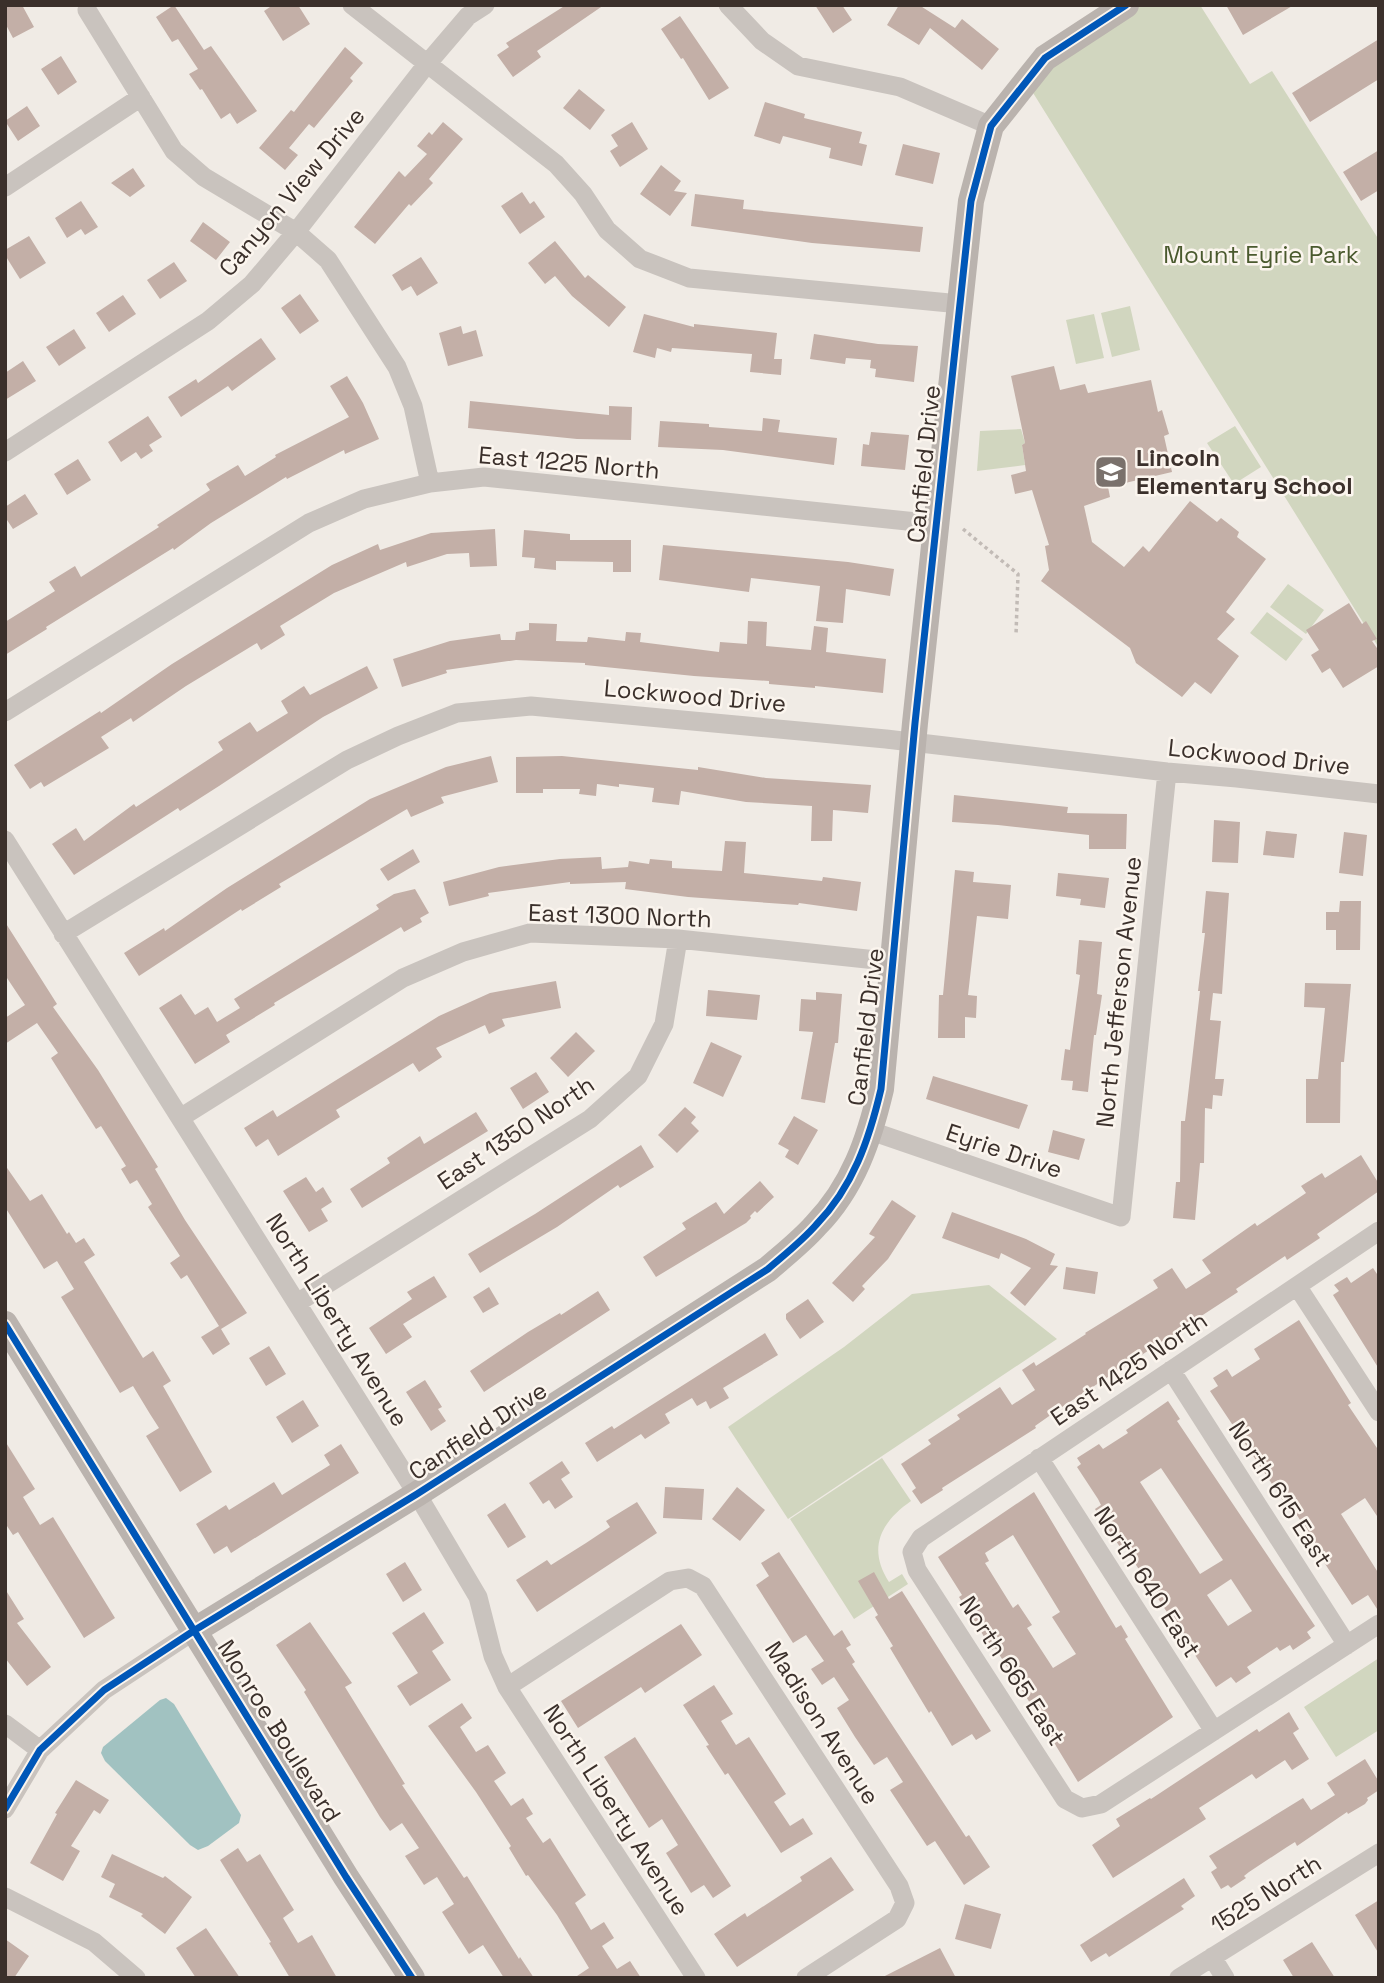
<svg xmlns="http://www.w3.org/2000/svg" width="1384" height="1983" font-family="'Space Grotesk',sans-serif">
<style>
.green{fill:#d1d6bf}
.water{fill:#a1c2c1}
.building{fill:#c3afa7;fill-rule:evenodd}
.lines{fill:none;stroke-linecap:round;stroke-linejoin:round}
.path{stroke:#c2bbb6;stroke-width:3.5;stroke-dasharray:3.5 3.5;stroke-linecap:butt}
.street{stroke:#c9c3be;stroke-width:19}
.secondary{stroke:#bab3ae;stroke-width:26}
.cycleway-casing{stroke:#fbf5ee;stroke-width:11}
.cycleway{stroke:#0057b8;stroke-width:7}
.labels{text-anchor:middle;stroke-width:5;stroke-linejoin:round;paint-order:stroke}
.street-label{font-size:24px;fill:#3b302b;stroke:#fbf5ee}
.park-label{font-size:24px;fill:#4a5a2e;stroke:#fbf5ee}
.poi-label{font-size:24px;font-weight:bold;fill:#3b302b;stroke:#fbf5ee;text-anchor:start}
</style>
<rect width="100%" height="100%" fill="#f0ebe5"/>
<path class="green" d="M1140,5H1200L1250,84L1272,71L1379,240V648L1030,88L1052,62Z
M1130,306L1140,350L1112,357L1101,313Z
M1094,314L1104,358L1076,364L1066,320Z
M1235,426L1261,467L1234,484L1207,443Z
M1021,429L1025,443L1022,445L1025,465L977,471L980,431Z
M1288,584L1324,610L1306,634L1270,607Z
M1267,612L1303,639L1286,661L1250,633Z
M989,1285L1057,1339L788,1519L728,1427L844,1347L912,1294Z
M882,1458L911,1501C881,1522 867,1548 889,1582L902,1574L908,1584L854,1619L790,1519Z
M1379,1658V1730L1336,1757L1304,1707Z"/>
<path class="water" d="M166,1698L174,1704L241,1815L239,1823L208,1846L198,1850L190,1845L105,1761L101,1753L103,1747L160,1700Z"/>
<path class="building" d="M5,5H22L34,27L13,38L5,23Z
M174,5L204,50L211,46L257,111L237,124L230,113L221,119L202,89L200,90L189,74L198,69L178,39L172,42L156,17Z
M273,5H298L310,24L283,41L264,11Z
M566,5H604L537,51L541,57L513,77L497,55L509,47L506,43Z
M815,5H842L852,20L833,33Z
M899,5H919L955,28L962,19L999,49L982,70L930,28L919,45L887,25Z
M1226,5H1294L1243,35Z
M680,16L729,88L709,100L683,58L681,59L661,29Z
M1379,39V79L1310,122L1292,93Z
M345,47L363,63L350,78L353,81L314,128L309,124L289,148L298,155L285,170L259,148L291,110L294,112Z
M61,56L77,82L58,95L41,69Z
M579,89L605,110L590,130L563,108Z
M765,102L805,114L804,118L862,132L859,143L867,145L862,166L829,158L831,148L783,136L780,144L754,136Z
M27,106L40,126L18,141L5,121Z
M443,122L463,139L429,179L433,183L411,206L409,204L375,244L354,227L399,171L405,177L427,154L417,146L429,132L432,135Z
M632,122L648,149L620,167L610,151L618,146L611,135Z
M903,144L940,153L933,184L895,175Z
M1379,150V190L1361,201L1343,172Z
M661,165L681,181L674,191L687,193L670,216L640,194Z
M133,168L145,186L130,197L111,183Z
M522,192L530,204L534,201L545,217L520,234L501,206Z
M695,194L744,200L743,209L923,227L920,252L812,243L691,226Z
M81,201L98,227L85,235L81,229L67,238L55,218Z
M203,222L230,242L216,260L190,241Z
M29,236L46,263L20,279L5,255V250Z
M555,241L585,278L588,275L626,307L609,327L572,296L555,276L545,284L528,263Z
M421,257L438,283L417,296L411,286L402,291L392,275Z
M174,262L187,281L160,299L147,280Z
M300,294L319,321L300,334L281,308Z
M123,295L136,314L109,332L96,313Z
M644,314L694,327V324L777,333L774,359H782L781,375L750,372L752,354L672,348L671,352L657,348L655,358L633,352Z
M461,326L463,334L476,330L483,356L448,366L439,333Z
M74,329L86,348L59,366L46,347Z
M814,334L878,344L918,346L914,382L875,377L876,369L870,368L871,360L846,358L845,364L810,359Z
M261,338L276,359L232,391L228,386L181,417L168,397L196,379L198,383Z
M23,361L36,381L5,400V373Z
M1054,366L1060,390L1085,384L1088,393L1151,380L1158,412L1162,410L1169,434L1164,436L1172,472L1108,487L1110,497L1084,506L1092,542L1124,567L1143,546L1149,552L1190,501L1217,522L1221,518L1239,532L1237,537L1266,559L1226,612L1235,619L1217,639L1239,656L1211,694L1195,682L1182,697L1136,663L1130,648L1041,581L1049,570L1045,546L1049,545L1032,490L1015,494L1011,475L1026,471L1022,445L1025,443L1011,376Z
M347,376L363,403L379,439L345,454L344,450L287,479L286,477L211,523L174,550L173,548L46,627L47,629L5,655V622L55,591L49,582L75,566L81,577L159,527L157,525L210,490L206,484L238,465L245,476L276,457L275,455L349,417L330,386Z
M470,401L609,415V406L632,407L631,440L577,439L468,428Z
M148,416L162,437L149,445L153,451L141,459L136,452L121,462L108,442Z
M763,418L780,420L778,432L837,438L834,465L723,450L658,447L660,421L709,424V427L762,431Z
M871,432L909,435L905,470L861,466L863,444L869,445Z
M78,459L91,480L67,495L54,474Z
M25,494L38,514L13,529L5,517V507Z
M495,529L497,566L470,567L469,553L447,554L407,567L406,562L334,593L280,626L285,635L261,650L257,643L186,686L133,722L131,718L101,737L109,748L44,787L41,782L30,789L14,765L100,711L101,713L172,664L332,565L378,544L380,550L431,533Z
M524,530L570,534V540H631V572H613V562L556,561V570L534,568L535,558L522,557Z
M663,545L848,562L894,569L890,596L846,589L843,623L816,621L820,586L751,578L749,592L659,580Z
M1349,603L1362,624L1366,621L1377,639L1372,641L1379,651V666L1343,688L1330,668L1322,673L1311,655L1319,650L1306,630Z
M748,621L767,622L766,646L811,650L814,626L828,628L826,652L886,659L883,693L815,686V688L769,684V681L694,676L585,665V663L516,660L446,670L447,673L402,687L393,659L450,641L500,634L501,640H515L516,632L529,630V623L557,624L556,641L587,642L588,637L625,641L626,632L641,633L640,642L719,652L720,642L747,644Z
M367,666L378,688L323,717L219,786L180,811L178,808L74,875L52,844L76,828L84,841L134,804L136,807L223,750L218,742L250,722L257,732L288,713L281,701L304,686L310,695Z
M491,756L498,782L441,797L444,803L411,817L407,809L279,884L281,887L242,911L241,909L139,976L124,953L164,928L165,931L227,888L370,799L446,767Z
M562,756L698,770V767L766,778L871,785L868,813L833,810L832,841H811L812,806L746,802L681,791L679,805L652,802L654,788L619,784V787L597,784L596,796L579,794L580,789H543V793H516V757Z
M954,795L1068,807L1067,813L1127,814L1126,849H1089V835L998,825L952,822Z
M1214,820L1240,822L1238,863L1212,862Z
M1266,831L1297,834L1294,858L1263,855Z
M1344,832L1367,835L1363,876L1339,873Z
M725,841L746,842L744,873L822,881L823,877L861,882L857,911L799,903L798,905L688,897L625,889L626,882L570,884V882L488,893L489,896L449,906L443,882L499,867L560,859L601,857L602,869L628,867L629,861L649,864L650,859L672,861V868L722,871Z
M413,849L420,862L388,881L380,869Z
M955,870L974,872L973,882L1011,885L1008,919L977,916L968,995L977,996L976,1018L965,1017V1038H938L939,995H943Z
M1058,873L1109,878L1105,908L1080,905L1081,899L1056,896Z
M415,889L429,913L420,918L422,922L404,932L401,927L274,1003L275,1005L226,1035L230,1042L195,1064L159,1008L181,994L195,1015L208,1007L217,1022L240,1008L234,999L379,909L376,905L394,894Z
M1206,891L1229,893L1222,994L1213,993L1210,1020L1221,1021L1215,1079H1224L1222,1096L1213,1095L1212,1109L1205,1108L1204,1163H1200L1195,1220L1173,1218L1176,1182H1180L1181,1121H1185L1200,991H1198L1205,933H1202Z
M1340,901H1361L1360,950H1336V930H1326V912H1339Z
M5,922L57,1004L53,1007L98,1070L158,1167L155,1169L185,1220L247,1313L221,1329L230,1344L213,1355L201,1337L219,1326L187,1275L181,1279L170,1263L180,1256L148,1207L152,1204L137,1180L130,1184L121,1169L126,1166L101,1126L96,1129L51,1058L58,1053L37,1023L5,1044V1018L25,1005L5,975Z
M1079,940L1102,942L1097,994L1102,995L1096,1035H1094L1088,1092L1072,1090L1073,1081L1061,1080L1065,1049L1070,1050L1080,975L1076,974Z
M556,981L561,1008L502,1019L505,1026L489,1034L485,1025L436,1048L442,1057L419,1072L413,1063L336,1110L340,1117L278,1156L268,1139L256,1147L244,1128L273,1110L277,1117L439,1016L490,993Z
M1305,983L1351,984L1344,1062H1341L1340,1123H1306V1079H1318L1325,1008L1304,1007Z
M708,990L760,995L757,1020L706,1016Z
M816,992L842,994L838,1043H835L825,1103L801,1099L813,1032L799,1031L801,999L816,1000Z
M576,1032L595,1051L568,1077L550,1058Z
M711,1042L742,1056L723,1097L693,1083Z
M536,1072L549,1092L523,1109L510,1088Z
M933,1076L1028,1105L1019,1129L926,1099Z
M685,1107L696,1117L691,1123L699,1131L677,1153L658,1135Z
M476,1112L488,1131L362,1208L350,1189L390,1163L387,1158L420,1136L424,1144Z
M794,1116L818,1130L798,1165L785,1157L789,1150L778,1144Z
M1053,1130L1085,1139L1079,1160L1048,1152Z
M641,1145L654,1167L620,1188L618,1185L557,1227L480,1273L468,1254L535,1214Z
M1361,1155L1379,1184V1191L1317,1234L1320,1238L1287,1260L1285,1256L1236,1289L1238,1292L1062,1407L1035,1426L1036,1428L942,1488L943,1490L921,1504L912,1491L916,1488L901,1464L931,1444L928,1440L960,1419L957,1415L1000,1387L1012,1405L1035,1390L1022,1370L1034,1362L1036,1366L1086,1334L1085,1333L1158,1288L1153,1280L1172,1268L1186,1289L1211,1273L1202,1260L1255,1223L1257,1226L1306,1193L1301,1186L1322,1173L1325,1178Z
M5,1165L30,1201L42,1194L67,1234L69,1232L76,1243L84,1238L95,1255L84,1262L143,1358L153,1351L171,1381L163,1386L212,1472L180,1492L146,1436L159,1428L150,1414L133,1386L120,1393L61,1297L74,1289L57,1261L44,1269L5,1207Z
M306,1177L316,1192L323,1187L332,1202L321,1209L328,1221L309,1232L283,1191Z
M760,1181L774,1197L757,1213L755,1211L750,1216L751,1218L746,1223L656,1277L643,1257L686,1229L682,1223L716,1202L724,1214Z
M892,1200L916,1216L888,1259L862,1286L865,1289L853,1302L832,1283L875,1237L869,1234Z
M952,1212L1026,1239L1055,1254L1050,1265L1058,1266L1025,1306L1010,1293L1031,1268L1001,1253L999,1259L942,1238Z
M1066,1267L1098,1272L1095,1294L1063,1289Z
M1373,1268L1379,1277V1369L1333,1295L1339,1291L1334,1285L1347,1277L1351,1283Z
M434,1276L447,1297L403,1324L412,1337L386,1354L369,1328L412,1299L407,1292Z
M489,1287L499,1304L483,1313L473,1297Z
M598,1291L610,1310L484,1392L470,1371L528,1332L560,1313L561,1315Z
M808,1299L824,1322L800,1339L786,1319V1314Z
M1299,1320L1351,1403L1348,1405L1379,1451V1519L1365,1498L1341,1514L1379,1574V1612L1368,1595L1352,1605L1316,1550L1319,1549L1289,1503L1286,1505L1210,1391L1218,1386L1213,1378L1227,1369L1232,1377L1260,1359L1254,1349Z
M765,1333L778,1355L723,1388L729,1398L710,1409L706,1401L697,1406L692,1398L665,1414L670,1423L645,1439L641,1434L597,1462L585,1443L612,1426L614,1429Z
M269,1346L286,1374L266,1386L249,1358Z
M425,1380L442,1407L438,1409L446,1421L431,1431L406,1392Z
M303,1400L319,1426L292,1443L276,1417Z
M1168,1401L1180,1419L1177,1421L1315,1626L1307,1632L1311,1638L1293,1650L1290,1645L1280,1651L1277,1647L1247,1667L1251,1673L1236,1683L1231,1677L1216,1687L1123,1545L1120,1547L1100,1517L1095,1509L1101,1505L1098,1499L1077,1467L1081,1464L1077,1458L1099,1444L1103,1449L1128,1433L1126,1430ZM1161,1468L1223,1560L1200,1574L1140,1482ZM1231,1579L1252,1611L1228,1626L1207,1595Z
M5,1441L35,1489L23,1497L40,1525L53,1517L115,1618L84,1638L18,1532L13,1535L5,1523Z
M341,1444L359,1473L231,1553L227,1546L214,1554L196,1524L226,1505L229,1510L274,1482L282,1495L330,1465L324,1455Z
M562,1461L570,1473L561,1479L573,1497L555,1509L549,1500L543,1504L529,1483Z
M665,1487L704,1489L702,1520L663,1518Z
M737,1487L765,1510L740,1541L712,1519Z
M1034,1492L1116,1628L1121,1625L1128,1637L1125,1639L1173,1717L1078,1782L1022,1690L995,1648L992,1650L980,1630L959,1597L962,1595L938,1557ZM1013,1535L1060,1612L1052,1617L1076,1654L1053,1668L1027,1628L1032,1625L1018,1604L1013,1608L985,1563L989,1561L985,1553Z
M637,1502L657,1533L537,1612L516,1580L547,1560L551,1565L586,1543L610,1527L606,1521Z
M505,1503L526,1537L508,1548L487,1515Z
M779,1552L834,1636L842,1630L851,1645L846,1648L855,1662L852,1664L966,1837L969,1835L990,1867L964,1885L935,1841L927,1846L890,1790L903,1782L887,1757L874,1765L855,1737L837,1708L849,1700L834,1677L822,1685L811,1669L824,1661L806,1635L793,1643L756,1585L769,1576L761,1563Z
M405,1562L422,1590L403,1602L386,1574Z
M874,1572L889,1599L902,1591L991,1731L976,1740L972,1734L952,1746L931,1711L929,1713L890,1648L893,1646L875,1617L878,1615L858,1581Z
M5,1589L24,1619L17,1623L51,1667L27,1686L5,1658Z
M424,1612L444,1643L432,1651L451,1680L410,1706L397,1686L418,1673L392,1633Z
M310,1622L352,1683L345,1687L405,1784L402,1785L464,1878L467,1876L519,1959L520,1957L534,1978H504L483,1945L469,1954L442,1912L454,1904L437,1877L424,1885L405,1856L419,1848L402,1823L390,1831L380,1817L304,1692L306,1690L276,1645Z
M681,1624L702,1655L645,1693L641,1687L578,1728L561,1701Z
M714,1685L733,1714L721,1721L736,1745L749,1737L786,1794L774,1802L790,1826L803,1818L813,1834L781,1853L728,1773L725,1775L706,1746L709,1745L683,1705Z
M462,1703L472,1718L460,1727L476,1752L488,1745L506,1773L494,1781L511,1806L523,1798L533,1814L526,1818L543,1843L550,1838L586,1895L575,1903L591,1930L604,1922L614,1938L602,1946L617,1969L630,1961L641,1978H574L589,1968L557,1915L528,1875L526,1876L509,1848L511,1846L476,1792L428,1726Z
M1289,1712L1299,1729L1293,1733L1309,1759L1292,1770L1285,1760L1256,1779L1252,1774L1199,1808L1206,1819L1113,1878L1092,1845L1120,1826L1116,1819L1150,1798L1151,1799L1257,1729L1259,1732Z
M635,1737L731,1886L713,1898L704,1885L691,1893L666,1853L678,1845L662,1819L649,1828L604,1757Z
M1365,1759L1379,1782V1790L1367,1798L1368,1800L1365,1804L1348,1814L1347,1812L1297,1846L1295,1842L1287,1847L1249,1872L1244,1876L1246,1878L1231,1888L1228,1885L1221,1889L1211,1872L1217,1868L1209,1856L1303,1798L1311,1810L1335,1795L1327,1783Z
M76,1780L109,1800L100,1814L94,1810L71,1846L80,1851L63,1881L30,1863L57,1814L55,1813Z
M238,1848L247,1862L260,1854L294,1910L283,1918L298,1943L312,1935L337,1978H290L269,1943L271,1942L220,1860Z
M112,1854L163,1878L165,1876L192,1897L165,1934L141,1916L143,1914L109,1897L115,1884L101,1877Z
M831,1857L854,1890L737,1967L714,1934L745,1913L747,1917L802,1881L800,1877Z
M1184,1878L1195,1896L1181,1906L1184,1909L1109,1957L1106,1953L1091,1962L1080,1945Z
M1379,1900V1954L1355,1915Z
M965,1904L1001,1914L991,1949L955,1939Z
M206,1928L240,1978H196L176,1948Z
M5,1939L29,1956L14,1978H5Z
M1312,1942L1335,1978H1294L1283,1960Z
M940,1948L956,1978H881Z"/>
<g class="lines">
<path class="path" d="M963,529L1018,574L1016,635"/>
<path class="street" d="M352,5L556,164L583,194L607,230L640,259L689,278L960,304
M728,5L762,41L798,66L900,87L991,126
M87,10L174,151L204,177L296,232L328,260L397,367L413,406L430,483
M5,187L141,97
M5,452L208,321L252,284L296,232L427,64L468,16L485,5
M5,712L309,523L364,499L430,483L484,477L936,524
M5,840L417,1494L478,1597L493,1656L507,1687L696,1978
M63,934L347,760L398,736L457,713L531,706L886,739L1167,772L1237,778L1379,794
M180,1118L403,978L463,952L530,933L678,939L895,962
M871,1131L1121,1217L1167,772
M1379,1231L921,1538L912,1552L917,1570L1065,1799L1082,1808L1101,1804L1379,1624
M1297,1286L1379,1412
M297,1303L590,1119L638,1076L664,1024L678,939
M1171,1370L1347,1645
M1039,1458L1214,1731
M507,1687L670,1581L688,1578L703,1586L899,1886L905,1903L897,1919L806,1978
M5,1724L40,1750
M5,1809L40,1750L104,1690L195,1630
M5,1897L94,1942L136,1978
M1212,1957L1225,1978
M1179,1978L1379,1853"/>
<path class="secondary" d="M5,1324L346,1877L412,1978
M195,1630L417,1494L768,1269C784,1255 802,1241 816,1225C853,1187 869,1140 881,1089L915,723L971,201L991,126L1045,58L1126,5"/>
<defs>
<path id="cycleway" d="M5,1324L346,1877L412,1978
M5,1809L40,1750L104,1690L195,1630L417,1494L768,1269C784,1255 802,1241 816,1225C853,1187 869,1140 881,1089L915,723L971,201L991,126L1045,58L1126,5"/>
</defs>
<use href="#cycleway" class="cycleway-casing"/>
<use href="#cycleway" class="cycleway"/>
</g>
<defs>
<symbol id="school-square" viewBox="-11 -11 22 22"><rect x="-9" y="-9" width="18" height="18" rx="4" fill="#7a716c" stroke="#fbf5ee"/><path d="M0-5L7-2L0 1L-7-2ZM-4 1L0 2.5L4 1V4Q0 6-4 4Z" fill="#fff"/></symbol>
</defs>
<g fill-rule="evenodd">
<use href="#school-square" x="1092" y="453" width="38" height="38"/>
</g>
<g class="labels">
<g class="street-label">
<text transform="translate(292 192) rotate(-50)" y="8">Canyon View Drive</text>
<text transform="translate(569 463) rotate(5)" y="8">East 1225 North</text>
<text transform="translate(924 464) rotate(-84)" y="8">Canfield Drive</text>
<text transform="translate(695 696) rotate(5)" y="8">Lockwood Drive</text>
<text transform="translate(1259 757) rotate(6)" y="8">Lockwood Drive</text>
<text transform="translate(620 916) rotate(2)" y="8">East 1300 North</text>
<text transform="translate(1119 992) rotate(-84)" y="8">North Jefferson Avenue</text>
<text transform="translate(866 1027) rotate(-83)" y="8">Canfield Drive</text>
<text transform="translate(516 1133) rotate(-34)" y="8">East 1350 North</text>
<text transform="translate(1004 1151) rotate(19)" y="8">Eyrie Drive</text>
<text transform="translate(337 1320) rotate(58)" y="8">North Liberty Avenue</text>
<text transform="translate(1129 1369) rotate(-34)" y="8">East 1425 North</text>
<text transform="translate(478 1431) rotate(-33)" y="8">Canfield Drive</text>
<text transform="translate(1280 1494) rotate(57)" y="8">North 615 East</text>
<text transform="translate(1147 1582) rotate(57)" y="8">North 640 East</text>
<text transform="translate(1012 1671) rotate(57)" y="8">North 665 East</text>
<text transform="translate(822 1723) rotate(57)" y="8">Madison Avenue</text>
<text transform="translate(279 1731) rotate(58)" y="8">Monroe Boulevard</text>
<text transform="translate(616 1810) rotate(57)" y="8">North Liberty Avenue</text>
<text transform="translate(1266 1894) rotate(-32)" y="8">1525 North</text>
</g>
<g class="park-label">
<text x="1261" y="263">Mount Eyrie Park</text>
</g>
<g class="poi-label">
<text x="1136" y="466">Lincoln<tspan x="1136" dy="28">Elementary School</tspan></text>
</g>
</g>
<rect width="1384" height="1983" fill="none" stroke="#3b302b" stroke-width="14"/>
</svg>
